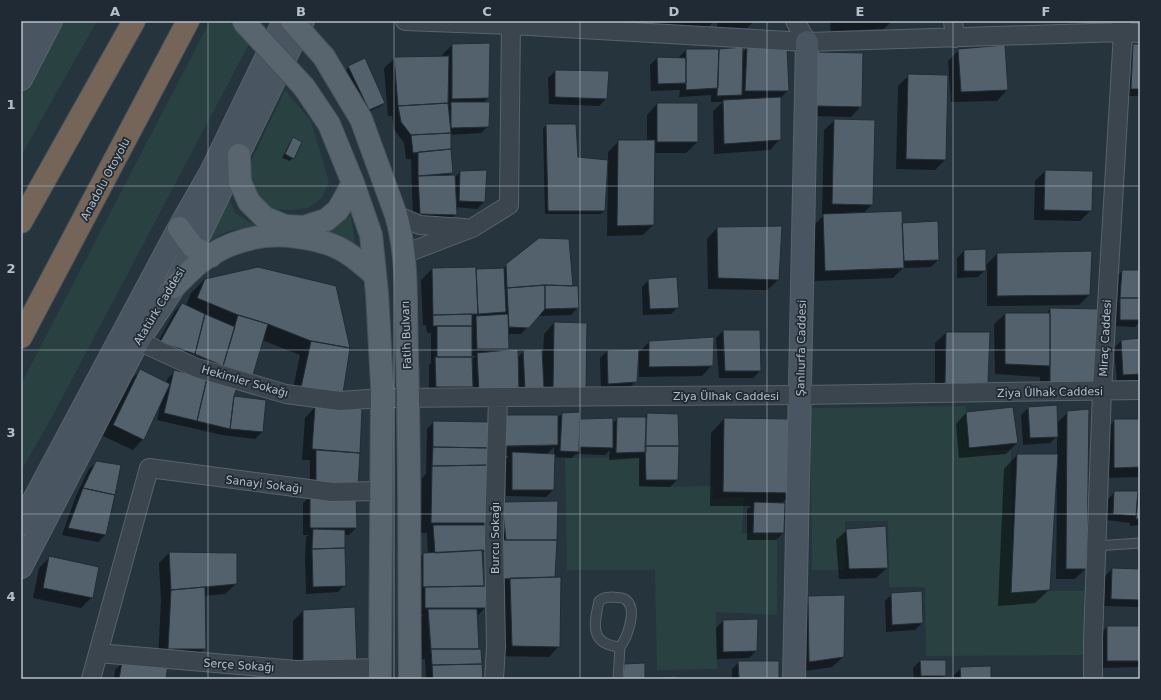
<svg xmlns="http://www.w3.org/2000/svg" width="1161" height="700" font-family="'DejaVu Sans',sans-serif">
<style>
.green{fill:#294140}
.shadow{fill:#0007;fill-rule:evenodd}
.building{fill:#52616b;stroke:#212c36}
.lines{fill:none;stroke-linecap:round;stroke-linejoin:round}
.lane-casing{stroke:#58636c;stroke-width:11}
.street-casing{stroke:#58636c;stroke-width:20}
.secondary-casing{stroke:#58636c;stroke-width:24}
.primary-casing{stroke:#47515b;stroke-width:24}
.highway-casing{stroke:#455059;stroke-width:24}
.lane{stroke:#3a454e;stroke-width:9}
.street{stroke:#3a454e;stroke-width:18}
.secondary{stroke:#495561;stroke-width:22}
.primary{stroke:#58656e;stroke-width:22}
.highway{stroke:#746558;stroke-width:22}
.primary-bridge-casing{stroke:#47515b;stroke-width:24;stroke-linecap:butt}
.primary-bridge{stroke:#58656e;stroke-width:22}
.grid{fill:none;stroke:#b7c0c9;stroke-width:1;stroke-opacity:0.55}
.labels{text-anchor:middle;stroke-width:3.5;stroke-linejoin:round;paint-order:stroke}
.street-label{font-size:11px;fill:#b7c0c9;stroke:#1f2a34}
.neatline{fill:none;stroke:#b7c0c9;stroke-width:1.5}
.grid-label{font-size:13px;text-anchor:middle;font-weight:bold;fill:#b7c0c9}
</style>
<rect width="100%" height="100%" fill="#26343e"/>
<path class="green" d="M59,21H97L21,156V95Z
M210,21H229L249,44L51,419L21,471V384Z
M285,90L311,121L329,182L322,198L308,208L290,210L270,209L250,188L248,168Z
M227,191L235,213L258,227L228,231L202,245Z
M351,215L355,245L325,232L340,224Z
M966,406L967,450H1011L1013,591H1084V655L926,656L925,587H889L888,521H845V570H812L810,408Z
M640,457V487L713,486L712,499L744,497L742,533L777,534V615L716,612L717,669L657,670L655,570H567L565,458Z"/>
<path class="shadow" d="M647,21H714L704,32H647Z
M717,21H754L747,28L717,27Z
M830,21H892L884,29L831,31Z
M452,45L488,98L483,103L488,126L481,133L449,135L452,173L448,176L454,178L460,172L484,202L477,209L455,207L456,214L449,221L413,220L411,159H406L404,143L394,129L392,116H388L384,68L395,58L442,57V55Z
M1134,45H1140V96H1124L1127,52Z
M1004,46L1007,90L997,101L951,102L948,61L959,50Z
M747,48L788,90L780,99V139L770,150L714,154L713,111L723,102H711V95L679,97L680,90L651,91L650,65L657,58L679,59V57L686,50L741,54Z
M817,53L861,106L851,117L807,116Z
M349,67L384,103L381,106L365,113L346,70Z
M555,71L608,72L606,99L599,106L549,104L548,78Z
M909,75L945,160L935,170L896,169L898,86Z
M657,104H697V142L686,153H654L653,225L643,235L607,236L608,168L606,167L604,211L601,214H545L543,128L547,125L577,158L608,161V152L619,141H647V115Z
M835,120L872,205L863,213L902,224L938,260L931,267L903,268L893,278L815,281L813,226L825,214H822L824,130Z
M293,139V158L290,161L282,158L290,142Z
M1045,171L1091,210L1080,221L1034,220L1035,181Z
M717,228L778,280L767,290L708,289L707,239Z
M964,251L985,266L997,254L1089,295L1079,305L987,306V268L978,277L957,278V258Z
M507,265L572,287L578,307L571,315L538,316L521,334H508V348L505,351L517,358L524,351L543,356L544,334L554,323L575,401L429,394V365L431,363V333H427L426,325H423L421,280L432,269L475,268V270L503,269ZM471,356H476L471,360Z
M1122,271H1140V321L1135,327L1113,326L1112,281Z
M205,279L335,287L332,408L361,410L359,453L348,495L356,528L349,535H344L345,585L338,592L306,594L305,557L306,537L309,535H303V503L310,496V460H302L305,418L315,407L290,403L300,355L262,340L252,375L241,385L154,349L175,311L182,304L186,306L191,293ZM191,351L217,363V365L190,353Z
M649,280L678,307L671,314L643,315L642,287Z
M1050,309L1088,393H1040V377L995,374L994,324L1005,314H1046Z
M723,331L760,371L753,378H719L716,338Z
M946,333H989L987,383L977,393L935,394V343Z
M1140,339V380L1117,381L1114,348L1121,341Z
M649,342L712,365L702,376L639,377V360H637L636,381L629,388L601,390L600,358L607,351L637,354Z
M140,371L166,383L168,378L175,371L232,397L265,401L262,432L255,439L222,435L157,420L161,402L143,439L133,450L103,436L129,381Z
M1028,408L1057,423L1068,412L1086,568L1075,579H1056L1057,488H1055L1049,590L1035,603L998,606L1004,469L1017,455H1057V436L1050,443L1023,445L1021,415Z
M966,413L1017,443L1006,454L959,458L956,424Z
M562,414L579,420L612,419V424L618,418H643L647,414L677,415V480L670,487L639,486V458L609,460L610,450L605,455L576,454L571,458L553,457V490L546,497L506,496L505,460L509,456H493L494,427L557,418ZM548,444V446L498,447V445ZM554,447V455H546Z
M724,419L792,493L781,504H784L783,533L776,540H747V510L751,506H710L711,433Z
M1115,420H1140V477L1104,478V431Z
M434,422L491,515L557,502L553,578L559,646L549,657L502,656L493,521L484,529L486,550L481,554L483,587L485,608L478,615H476L478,648L483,679H426L425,659H421L418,620L423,615H418L413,565L423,554H428L427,533H421L422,478L426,474L427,429ZM428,619H430L433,654H431Z
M97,462L105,535L98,542L62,535L76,496L89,469Z
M1115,492L1140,495V525L1130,526V523L1106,520L1108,499Z
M847,530L887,568L876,578L839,579L836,540Z
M169,553L236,584L225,594L204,596L205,648L194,659H158L161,601L159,563Z
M50,557L92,597L81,608L33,598L39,568Z
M1112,569L1140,570V607L1104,606L1105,576Z
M892,594L922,623L915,630L886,632L885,601Z
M808,597L843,657L832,667L798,672V607Z
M303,611L356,671V679H319L321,677L293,678V621Z
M723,621L756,651L749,658L717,659L716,628Z
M1107,627H1140V665L1138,667L1100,668V634Z
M920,661L945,675L941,679H914L913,668Z
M739,662L778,679H732V669Z
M122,663L165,679H114L115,670Z
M961,668L990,679H954V675Z"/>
<path class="building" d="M657,21H715L657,22Z
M490,43L489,98L452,99V44Z
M1133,44H1140V89H1131Z
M1005,45L1008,90L961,92L958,49Z
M743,47L742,95L717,96L719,49Z
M747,47H787L789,91H745Z
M686,49H719L718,88L686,90Z
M816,52L863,53L862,107L817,106Z
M449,56L448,103L398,106L394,57Z
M657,57L686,58V83L658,84Z
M365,58L385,103L369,110L348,66Z
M555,70L609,71L607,99L555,97Z
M908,74L948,75L946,160L906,159Z
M781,97V140L724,144L723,100Z
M451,102H490L489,127L451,128Z
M448,103L451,133L411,135L401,122L398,106Z
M657,103H698V142H657Z
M834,119L875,120L873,205L832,204Z
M546,124H576L578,157L608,160L605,211H548Z
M451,133V149L413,153L411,135Z
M293,137L302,142L294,159L285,154Z
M618,140H655L654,225L617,226Z
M451,149L453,173L418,176V152Z
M487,170L485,202L459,201L460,171Z
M1045,170L1093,171L1092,211L1044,210Z
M455,175L457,215L420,214L418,176Z
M902,211L904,268L825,271L823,214Z
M938,221L939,260L904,261L902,223Z
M782,226L779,280L718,278L717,227Z
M539,238L569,239L573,286L545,285L507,288L506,264Z
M986,249V271H964V250Z
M1092,251L1090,295L997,296V253Z
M258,267L336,286L350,348L311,341L268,324L238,315L197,298L205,279Z
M476,267L478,314L433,315L432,268Z
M504,268L506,312L478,314L476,269Z
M1122,270H1140V298H1120Z
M677,277L679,308L650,309L648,279Z
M545,285V309L529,328L509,327L507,288Z
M545,285L578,286L579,308L545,309Z
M1120,298H1140V320H1120Z
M182,303L205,314L195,354L160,342Z
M1050,308L1102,309L1100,383H1050Z
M1005,313H1050V366L1005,364Z
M205,314L235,327L223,366L195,354Z
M472,314V326H433V315Z
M508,314L509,349H477L476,316Z
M238,315L268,324L253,375L223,366Z
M554,322L587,323L586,391L553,390Z
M437,326H472V357H437Z
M723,330H760L761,371H725Z
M946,332H990L988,383L945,384Z
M714,337L713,366L649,367V341Z
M1140,338V374L1123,375L1121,340Z
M311,341L350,348L342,400L300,392Z
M518,349L519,392L479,393L477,353Z
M542,349L544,389L525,390L523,350Z
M639,349L637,382L608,384L607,350Z
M435,357H472L473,387H436Z
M140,369L170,384L144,440L113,425Z
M174,370L207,378L197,421L164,413Z
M207,378L238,385L234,396L230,429L197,421Z
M234,396L266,400L263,432L230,429Z
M1057,405L1058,437L1030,438L1028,407Z
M315,406L362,409L360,453L312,449Z
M1013,407L1018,443L969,448L966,412Z
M1089,409L1087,569H1066L1067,411Z
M580,412L579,452L560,451L562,413Z
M647,413L678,414L679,446H645Z
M504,415H558V445L503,446Z
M617,417H646V452L616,453Z
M613,418V448L580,447V419Z
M724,418L794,419L793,493L723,492Z
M1114,419H1140V467L1114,468Z
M433,421L490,422V448L433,447Z
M645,446H679L678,480H646Z
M433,447L490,448L492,465L432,466Z
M316,450L360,453L358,487H316Z
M512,452L555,454L554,490H512Z
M1017,454H1058L1050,590L1011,593Z
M96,461L121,465L115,495L83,488Z
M492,465V523H431L432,466Z
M83,488L115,495L106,535L68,528Z
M1114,491H1138L1136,516L1113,514Z
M356,494L357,528H310V495Z
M1138,494H1140V519H1136Z
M558,501L557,540H506L502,502Z
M754,502L785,503L784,533H753Z
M433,525H485L487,550L435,553Z
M886,526L888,568L849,569L846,529Z
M313,529L345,530V548L312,549Z
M500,540H557L555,577L502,579Z
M345,548L346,586L313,587L312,549Z
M482,550L484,586L423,587V553Z
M169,552L237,553V584L171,590Z
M49,556L99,567L93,598L43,588Z
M1112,568L1140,569V600L1111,599Z
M561,577L560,647L512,646L510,578Z
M486,586V608H425V587Z
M205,587L206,649H168L171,590Z
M922,591L923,623L892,625L891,593Z
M845,595L844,657L809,662L808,596Z
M355,607L357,665L303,668V610Z
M428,609H477L479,649H431Z
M758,619L757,651L723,652V620Z
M1107,626H1140V661H1107Z
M431,649H481L482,664L432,665Z
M920,660H946V676H921Z
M738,661H779V679H739Z
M122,662L168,665L166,679H119Z
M645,663V679H623L624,664Z
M482,664L483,679H433L432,665Z
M991,666V679H961L960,667Z
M676,676V679H645V678Z"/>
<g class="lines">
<defs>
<path id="lane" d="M1096,546L1140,543
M618,679L620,647C627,638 638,609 626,600C623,597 618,598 614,597C608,597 604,597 599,601C594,624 589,644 620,647"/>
<path id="street" d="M405,21L511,25L807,42L1123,32L1140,33
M795,21L807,42
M953,21L955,38
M396,215L420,225L465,228
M404,254L472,228L509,205L511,21
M138,341L197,368L286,394L340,401L382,398L800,395L1140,390
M98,653L296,670L380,668
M91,679L149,468L332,492L380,491
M494,679L496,647L494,538L498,397
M1093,679V639L1102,391L1123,32L1121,22"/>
<path id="secondary" d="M21,43L32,21
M21,79L51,21
M21,524L179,228L211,172L284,21
M21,567L138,341L174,287L303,21
M794,679L807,42"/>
<path id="primary" d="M324,57L361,119L396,215C409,259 405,308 407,354C410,462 409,571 410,679
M304,87L329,124L353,183L371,235L377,293L382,385L380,679
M239,155L240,182L249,202L265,218L285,226L304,227L326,220L338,210L353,183
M179,228L193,247L211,256
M174,287C182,279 190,271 198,264C227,241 262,232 298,237C313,239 331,243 344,251C355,257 365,267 375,275"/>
<path id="highway" d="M21,222L134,21
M21,337L188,21"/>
</defs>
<use href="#lane" class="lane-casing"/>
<use href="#street" class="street-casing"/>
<use href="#secondary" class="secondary-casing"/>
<use href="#primary" class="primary-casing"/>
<use href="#highway" class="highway-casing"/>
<use href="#lane" class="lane"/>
<use href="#street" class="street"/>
<use href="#secondary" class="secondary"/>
<use href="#primary" class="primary"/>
<use href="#highway" class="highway"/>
<defs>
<path id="primary-bridge" d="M243,21L304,87
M292,21L324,57"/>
</defs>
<use href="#primary-bridge" class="primary-bridge-casing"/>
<use href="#primary-bridge" class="primary-bridge"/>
</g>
<path class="grid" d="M208,21V679M394,21V679M580,21V679M767,21V679M953,21V679M21,186H1140M21,350H1140M21,514H1140"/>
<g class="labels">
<g class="street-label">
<text transform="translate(105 179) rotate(-62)" y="4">Anadolu Otoyolu</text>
<text transform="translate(159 306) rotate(-59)" y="4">Atatürk Caddesi</text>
<text transform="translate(406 335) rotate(-92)" y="4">Fatih Bulvarı</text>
<text transform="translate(1105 338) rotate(-87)" y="4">Miraç Caddesi</text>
<text transform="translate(801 348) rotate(-89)" y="4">Şanlıurfa Caddesi</text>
<text transform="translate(245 381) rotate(16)" y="4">Hekimler Sokağı</text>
<text transform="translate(1050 392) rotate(-1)" y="4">Ziya Ülhak Caddesi</text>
<text x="726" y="400">Ziya Ülhak Caddesi</text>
<text transform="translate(264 484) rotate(7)" y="4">Sanayi Sokağı</text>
<text transform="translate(495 538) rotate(-90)" y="4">Burcu Sokağı</text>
<text transform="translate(239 665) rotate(4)" y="4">Serçe Sokağı</text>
</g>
</g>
<rect width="1161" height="700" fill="none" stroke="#1f2a34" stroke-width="44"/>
<rect x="22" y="22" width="1117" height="656" class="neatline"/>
<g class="grid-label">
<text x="115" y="16">A</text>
<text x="301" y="16">B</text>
<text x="487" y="16">C</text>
<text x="674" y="16">D</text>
<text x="860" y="16">E</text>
<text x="1046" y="16">F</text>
<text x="11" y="109">1</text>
<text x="11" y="273">2</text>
<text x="11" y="437">3</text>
<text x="11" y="601">4</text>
</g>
</svg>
